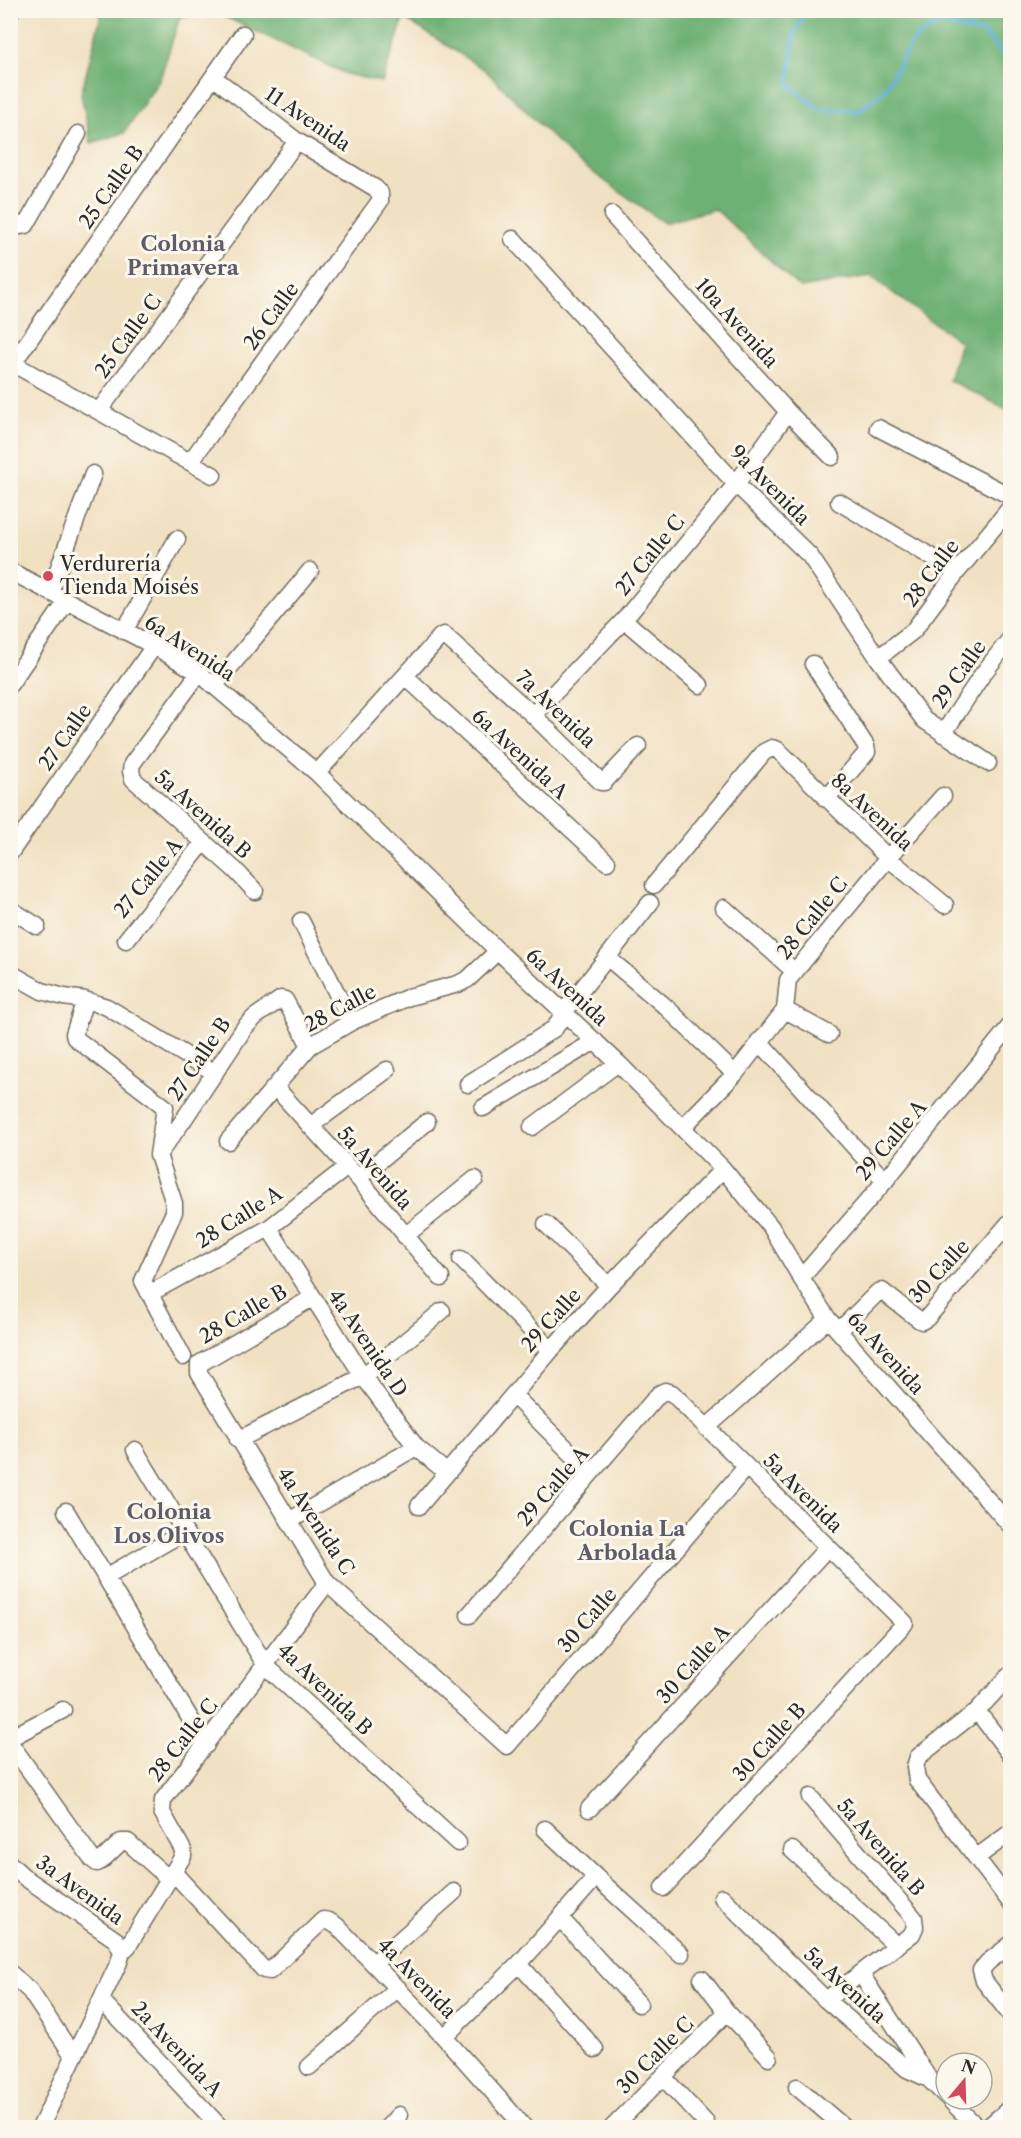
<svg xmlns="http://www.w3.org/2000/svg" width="1021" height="2138" font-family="'Libre Caslon Text',serif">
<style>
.forest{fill:#6eb175;stroke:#4c6e50;stroke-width:1.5}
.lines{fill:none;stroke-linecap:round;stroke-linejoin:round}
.stream{stroke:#56aed3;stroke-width:4.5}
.minor-casing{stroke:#706b60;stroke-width:19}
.minor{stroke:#fff;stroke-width:16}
.poi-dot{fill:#d1495b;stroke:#fbf7ec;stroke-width:2}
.labels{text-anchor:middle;stroke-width:6;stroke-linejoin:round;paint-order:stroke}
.street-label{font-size:20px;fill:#2b2b2b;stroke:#fbf7ec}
.poi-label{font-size:20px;fill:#2b2b2b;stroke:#fbf7ec;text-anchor:start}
.neighbourhood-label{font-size:21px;font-weight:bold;fill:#5e5b6a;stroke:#fbf7ec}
</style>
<rect width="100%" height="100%" fill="#fbf7ec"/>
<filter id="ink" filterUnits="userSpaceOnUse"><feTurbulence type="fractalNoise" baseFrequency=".0167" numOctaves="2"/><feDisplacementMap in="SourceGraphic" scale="12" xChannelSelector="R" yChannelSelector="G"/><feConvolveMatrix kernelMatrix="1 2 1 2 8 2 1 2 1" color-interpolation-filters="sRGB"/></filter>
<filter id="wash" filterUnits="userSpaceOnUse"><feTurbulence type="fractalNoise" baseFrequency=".008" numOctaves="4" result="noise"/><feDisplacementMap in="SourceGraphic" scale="24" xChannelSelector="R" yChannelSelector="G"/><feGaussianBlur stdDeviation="1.35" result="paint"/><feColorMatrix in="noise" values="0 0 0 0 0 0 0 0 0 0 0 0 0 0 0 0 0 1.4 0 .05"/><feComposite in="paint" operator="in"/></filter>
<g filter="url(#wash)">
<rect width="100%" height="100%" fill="#f1e1c3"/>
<path class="forest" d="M102,11H1010V411L949,380L960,342L870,276L800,288L715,209L664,223L574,159L485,70L404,18L382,82L346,74L217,13L180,17L160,79L124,133L91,143L81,94Z"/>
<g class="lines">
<path class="stream" d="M808,10L794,35L789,84L819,109L860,111L886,88L914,39L940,24L984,33L1010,62"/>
</g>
</g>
<g filter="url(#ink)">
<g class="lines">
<defs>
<path id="minor" d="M10,13L11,10
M612,215L788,412L832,457
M10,220L21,226L26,225L78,134
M513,239L736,484L810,556L878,658L924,720L988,763
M10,362L213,475
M13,363L243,34
M99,411L297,141
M878,428L1010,496
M190,462L380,201V193L375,188L297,141L213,77
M839,502L957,572
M10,571L154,646L199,673L317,773L498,951L618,1063L723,1169L771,1227L801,1278L828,1319L1010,1525
M50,592L93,474
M624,620L700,685
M124,631L177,539
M878,658L913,631L957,572L1010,508
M813,664L866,746L867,752L863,757L826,799
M199,673L132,764L131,771L133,779L235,870L255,891
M405,676L607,862
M10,684L67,601
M215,685L310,571
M533,715L624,620L736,484L788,412
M943,734L982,675L1010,639
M317,773L441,636L444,635L533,715L601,782H604L638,746
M10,853L154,646
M654,885L764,752L772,748L778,750L888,858L945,905
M724,908L795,972
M10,909L37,926
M301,921L351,1022
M126,940L203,843
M608,958L666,1007L735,1074
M10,973L42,991L64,997L85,1000L107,1007L215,1073
M85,1000L74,1034L75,1038L165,1107L158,1155L174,1203V1212L143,1281L183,1357
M785,1010L829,1034
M759,1041L885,1181
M468,1084L555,1028L564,1012L650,903
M275,1087L358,1178L441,1278
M483,1108L595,1041
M310,1126L387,1070
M532,1127L618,1063
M683,1127L735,1074L785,1010L788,980L888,858L943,796
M228,1141L310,1046L351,1022L409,997L458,984L468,979L498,951
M160,1152L182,1122L245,1027L255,1017L281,999L285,1000L310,1046
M358,1178L427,1122
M546,1224L609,1286
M269,1228L363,1376L416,1447L446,1472
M405,1236L475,1179
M461,1259L551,1350
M801,1278L885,1181L1010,1026
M149,1294L269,1228L347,1167
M312,1298L199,1364V1373L327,1583L507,1746L746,1467
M839,1331L878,1292L882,1291L918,1319L922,1321L927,1318L1010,1222
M513,1395L591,1473
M706,1428L828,1319
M238,1440L363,1376L442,1311
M135,1450L266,1666L458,1843
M419,1506L551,1350L609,1286L723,1169
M66,1511L206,1745
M289,1521L416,1447
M106,1577L184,1532
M469,1615L659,1394L665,1391L672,1393L905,1623L663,1888
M1010,1675L977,1711L918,1757L915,1767L917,1780L1010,1902
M977,1711L1010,1754
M10,1738L63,1710
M10,1743L93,1860L97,1863L101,1861L121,1842H128L169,1879
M810,1797L914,1918L915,1927L912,1934L826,2000
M589,1809L828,1547
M545,1829L596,1877L681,1954
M792,1850L897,1946
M977,1857L1010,1833
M10,1864L24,1877L116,1940L122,1952
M173,1872L264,1970L270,1971L323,1920L329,1921L337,1926L444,2037L525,2128
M722,1897L826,2000L907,2069L929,2079L946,2096
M560,1918L639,2004
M1010,1945L988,1962L981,1970L984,1981L1010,2014
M374,1963L454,1892
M519,1964L595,2049
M10,1973L30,1991L74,2057
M861,1974L929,2079
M702,1979L727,2012L769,2057
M101,2000L221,2128
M444,2037L519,1964L596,1877
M309,2067L398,1988
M663,2077L706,2123
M797,2087L845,2128
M949,2099L978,2128
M40,2128L119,1962L122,1952L128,1946L183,1856V1850L162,1812L163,1800L327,1583
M387,2128L399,2115
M612,2128L727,2012
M987,2128L1010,2108"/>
</defs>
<use href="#minor" class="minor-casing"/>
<use href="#minor" class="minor"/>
</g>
</g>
<circle class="poi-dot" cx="48" cy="576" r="6"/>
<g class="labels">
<g class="street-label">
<text transform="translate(308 119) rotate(34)" y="7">11 Avenida</text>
<text transform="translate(111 187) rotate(-55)" y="7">25 Calle B</text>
<text transform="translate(271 316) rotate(-54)" y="7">26 Calle</text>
<text transform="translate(737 323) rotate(48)" y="7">10a Avenida</text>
<text transform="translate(128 336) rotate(-54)" y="7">25 Calle C</text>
<text transform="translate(770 485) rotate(45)" y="7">9a Avenida</text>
<text transform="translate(650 555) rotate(-51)" y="7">27 Calle C</text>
<text transform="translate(931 573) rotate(-53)" y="7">28 Calle</text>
<text transform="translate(190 648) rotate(33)" y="7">6a Avenida</text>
<text transform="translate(959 674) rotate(-55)" y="7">29 Calle</text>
<text transform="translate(556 709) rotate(44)" y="7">7a Avenida</text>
<text transform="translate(65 737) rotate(-55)" y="7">27 Calle</text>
<text transform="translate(520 754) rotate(43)" y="7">6a Avenida A</text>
<text transform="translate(872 812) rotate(43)" y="7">8a Avenida</text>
<text transform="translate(203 814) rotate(42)" y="7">5a Avenida B</text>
<text transform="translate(148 878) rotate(-51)" y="7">27 Calle A</text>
<text transform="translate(812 918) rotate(-51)" y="7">28 Calle C</text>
<text transform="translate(567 987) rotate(43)" y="7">6a Avenida</text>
<text transform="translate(340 1008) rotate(-28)" y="7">28 Calle</text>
<text transform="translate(199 1059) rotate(-56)" y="7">27 Calle B</text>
<text transform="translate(891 1140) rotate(-50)" y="7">29 Calle A</text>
<text transform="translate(375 1168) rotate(49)" y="7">5a Avenida</text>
<text transform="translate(239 1217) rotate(-32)" y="7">28 Calle A</text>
<text transform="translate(939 1271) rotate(-47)" y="7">30 Calle</text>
<text transform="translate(243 1314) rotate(-30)" y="7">28 Calle B</text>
<text transform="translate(551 1320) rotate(-48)" y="7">29 Calle</text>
<text transform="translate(368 1343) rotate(56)" y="7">4a Avenida D</text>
<text transform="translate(886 1353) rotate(48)" y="7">6a Avenida</text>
<text transform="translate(553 1486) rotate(-49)" y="7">29 Calle A</text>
<text transform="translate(803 1493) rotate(45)" y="7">5a Avenida</text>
<text transform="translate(316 1521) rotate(57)" y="7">4a Avenida C</text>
<text transform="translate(587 1620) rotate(-49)" y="7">30 Calle</text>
<text transform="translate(693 1664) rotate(-48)" y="7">30 Calle A</text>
<text transform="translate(325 1689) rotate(44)" y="7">4a Avenida B</text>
<text transform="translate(183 1740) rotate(-52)" y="7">28 Calle C</text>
<text transform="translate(769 1742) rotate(-48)" y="7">30 Calle B</text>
<text transform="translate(881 1847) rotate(49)" y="7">5a Avenida B</text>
<text transform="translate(80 1890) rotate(36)" y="7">3a Avenida</text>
<text transform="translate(417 1978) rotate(46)" y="7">4a Avenida</text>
<text transform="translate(845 1985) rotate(42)" y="7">5a Avenida</text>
<text transform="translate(177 2049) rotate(47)" y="7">2a Avenida A</text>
<text transform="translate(655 2055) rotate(-45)" y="7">30 Calle C</text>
</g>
<g class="poi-label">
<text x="60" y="571">Verdurería<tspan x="60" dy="23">Tienda Moisés</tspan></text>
</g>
<g class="neighbourhood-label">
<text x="183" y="251">Colonia<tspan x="183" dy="24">Primavera</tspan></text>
<text x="169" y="1519">Colonia<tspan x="169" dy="24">Los Olivos</tspan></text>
<text x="627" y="1536">Colonia La<tspan x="627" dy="24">Arbolada</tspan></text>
</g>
</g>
<rect width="1021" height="2138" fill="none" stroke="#fbf7ec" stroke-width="36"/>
<g transform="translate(964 2081) rotate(19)"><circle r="28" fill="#fbf7ec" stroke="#a8a59f" stroke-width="1.5"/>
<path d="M0-4.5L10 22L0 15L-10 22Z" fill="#d1495b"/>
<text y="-9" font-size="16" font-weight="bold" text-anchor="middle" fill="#2b2b2b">N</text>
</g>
</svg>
